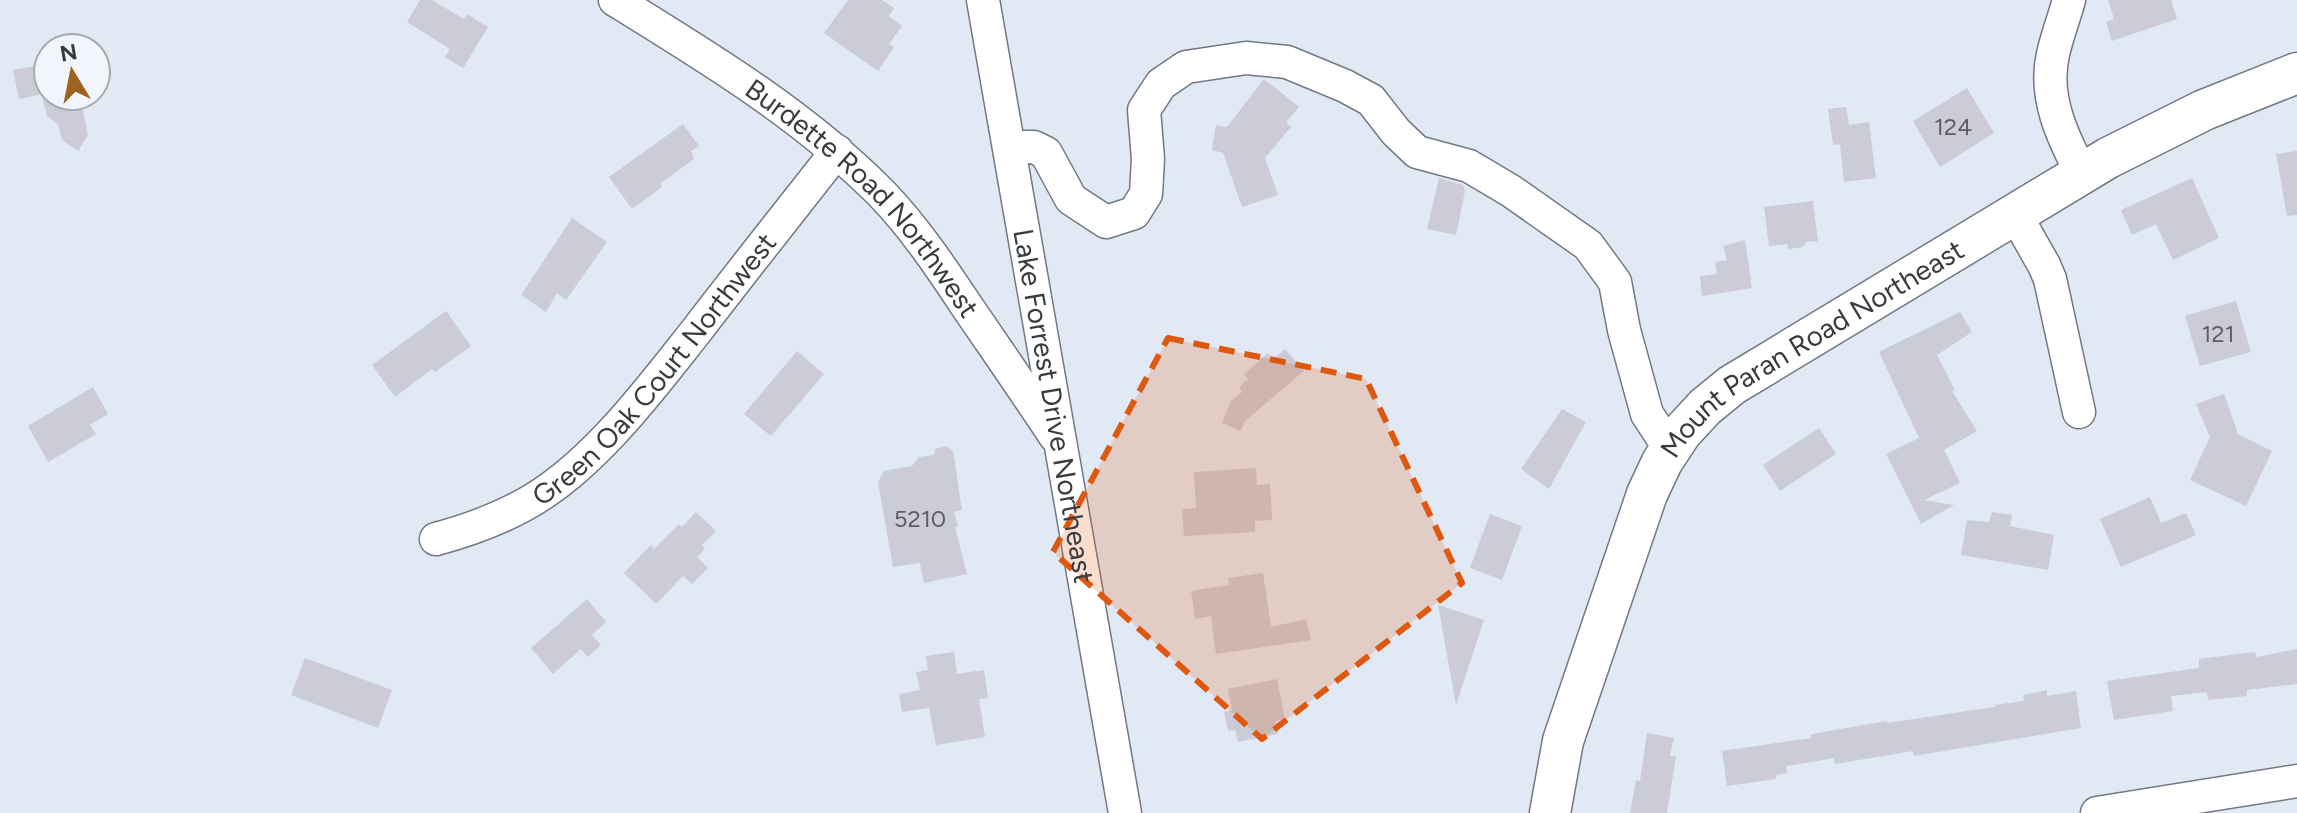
<svg xmlns="http://www.w3.org/2000/svg" width="2297" height="813" font-family="Figtree,sans-serif">
<style>
.building{fill:#cccbd8}
.lines{fill:none;stroke-linecap:round;stroke-linejoin:round}
.minor-casing{stroke:#727983;stroke-width:35}
.major-casing{stroke:#727983;stroke-width:43}
.minor{stroke:#fff;stroke-width:32}
.major{stroke:#fff;stroke-width:40}
.marked{fill:#df580f;fill-opacity:0.2;stroke:#df580f;stroke-width:6;stroke-dasharray:16 10;stroke-linejoin:round}
.labels{text-anchor:middle;stroke-width:6;stroke-linejoin:round;paint-order:stroke}
.number-label{font-size:24px;fill:#5d5f66}
.street-label{font-size:28px;fill:#383b40;stroke:#f1f6fd}
</style>
<rect width="100%" height="100%" fill="#e1e9f4"/>
<path class="building" d="M420,0H432L464,19L467,14L488,27L463,68L445,57L450,49L407,22Z
M848,0H882L894,8L889,16L902,26L889,44L894,47L878,71L824,33Z
M2108,0H2171L2177,19L2112,41L2106,22L2114,19Z
M41,65L48,69V93L19,99L13,70Z
M1264,79L1299,107L1286,122L1291,127L1265,158L1278,195L1242,207L1223,153L1212,150L1216,125L1227,127Z
M1967,88L1994,133L1940,167L1913,121Z
M42,96H80L88,135L78,151L62,140L58,124L47,116Z
M1846,107L1849,125L1869,122L1876,178L1844,182L1840,144L1833,145L1828,109Z
M683,124L699,146L691,151L694,159L661,183L662,187L632,209L609,177Z
M2297,151V215L2287,216L2276,154Z
M1439,178L1463,185L1465,191L1456,235L1427,229Z
M2192,178L2219,238L2173,260L2156,224L2132,235L2121,210Z
M1813,201L1818,241L1806,242L1803,247L1788,249L1787,244L1769,246L1764,207Z
M572,218L607,242L566,300L557,293L546,312L521,295Z
M1745,240L1752,288L1702,296L1700,276L1717,274L1715,262L1727,260L1723,246Z
M2236,301L2251,352L2200,366L2185,316Z
M446,311L471,346L435,372L432,369L395,397L372,365Z
M1960,312L1972,332L1937,355L1955,390L1952,391L1977,431L1944,450L1960,483L1924,500L1954,505L1921,524L1886,454L1919,438L1879,352Z
M1285,349L1304,371L1245,421L1241,431L1222,423L1231,401L1242,392L1239,387L1248,379L1244,374L1268,353L1273,359Z
M797,351L824,374L771,436L744,414Z
M93,387L108,414L90,425L96,434L48,462L28,426Z
M2224,394L2238,434L2272,451L2246,506L2190,480L2210,437L2196,404Z
M1562,409L1586,422L1549,489L1521,469Z
M1819,428L1836,454L1780,491L1763,465Z
M946,446L953,451L955,463L962,510L954,512L958,527H955L967,574L924,583L920,563L893,567L878,482L884,471L912,466L919,457L934,455L935,449Z
M1256,468L1257,485L1270,484L1272,520L1255,521V532L1184,536L1182,509L1196,508L1194,472Z
M2150,497L2161,523L2186,513L2196,535L2121,567L2100,519Z
M696,512L716,531L702,545L705,549L697,557L708,568L692,584L683,576L656,604L624,573L651,545L654,549L679,524L682,527Z
M1992,512L2012,515L2010,526L2054,535L2048,570L1961,555L1967,520L1989,522Z
M1490,514L1522,526L1502,580L1470,568Z
M1263,573L1271,627L1306,619L1311,640L1216,654L1211,616L1195,619L1191,591L1229,585L1228,578Z
M587,599L606,622L592,635L601,645L588,657L581,649L553,674L531,648Z
M1438,605L1484,620L1456,705Z
M2297,649V684L2247,690V696L2208,700L2207,692L2171,696L2173,711L2114,720L2107,681L2199,668V659L2255,652L2256,657Z
M954,652L957,674L984,670L988,698L979,699L985,737L936,745L929,708L902,712L899,694L920,690L916,672L928,670L926,656Z
M305,658L392,690L378,728L291,695Z
M1277,679L1285,719L1275,721L1278,734L1238,742L1235,730L1228,731L1224,712L1232,710L1228,689Z
M2047,690V696L2076,691L2081,728L1914,756L1913,751L1835,764L1834,758L1805,763L1786,766L1787,773L1776,775V779L1727,786L1722,751L1811,738L1810,735L1817,733L1887,721V723L1995,707V705L2024,701L2023,695Z
M1647,733L1674,738L1670,756H1676L1667,813H1630L1636,780L1640,781Z"/>
<g class="lines">
<defs>
<g id="minor">
<path id="s1" d="M615,0C709,58 803,115 881,193C914,227 940,266 966,305C996,349 1026,392 1055,436"/>
<path id="s2" d="M983,0L1125,813"/>
<path d="M2069,0C2064,18 2057,36 2053,54C2043,97 2063,138 2082,174"/>
<path d="M1009,147H1034L1046,153L1071,199L1106,222L1134,213L1146,194L1148,159L1144,110L1161,84L1186,67L1246,58L1287,62L1345,86L1371,100L1396,132L1417,152L1469,166L1511,191L1588,245L1615,282L1624,330L1647,414L1670,449"/>
<path d="M2015,214L2044,265L2050,279L2079,412"/>
<path id="s3" d="M436,539C477,528 517,513 552,487C607,447 655,383 697,330C743,270 790,211 837,151"/>
<path d="M2097,813L2297,781"/>
</g>
<g id="major">
<path id="s4" d="M1550,813L1563,741L1647,494L1662,462L1681,433L1705,407L1732,385L2108,158L2204,110L2297,73"/>
</g>
</defs>
<use href="#minor" class="minor-casing"/>
<use href="#major" class="major-casing"/>
<use href="#minor" class="minor"/>
<use href="#major" class="major"/>
</g>
<path class="marked" d="M1168,338L1366,379L1462,583L1262,739L1053,552Z"/>
<g class="labels">
<g class="number-label">
<text x="1953" y="135">124</text>
<text x="2218" y="342">121</text>
<text x="920" y="527">5210</text>
</g>
<g class="street-label">
<text dy="10" stroke="none"><textPath href="#s1" startOffset="320">Burdette Road Northwest</textPath></text>
<text dy="10" stroke="none"><textPath href="#s4" startOffset="560">Mount Paran Road Northeast</textPath></text>
<text dy="10" stroke="none"><textPath href="#s3" startOffset="284">Green Oak Court Northwest</textPath></text>
<text dy="10" stroke="none"><textPath href="#s2" startOffset="412">Lake Forrest Drive Northeast</textPath></text>
</g>
</g>
<g transform="translate(72 72) rotate(350)"><circle r="38" fill="#f1f6fd" stroke="#a7abb1" stroke-width="2"/>
<path d="M0-6L14 30L0 20L-14 30Z" fill="#9d6421"/>
<text y="-12" font-size="22" font-weight="bold" text-anchor="middle" fill="#383b40">N</text>
</g>
</svg>
